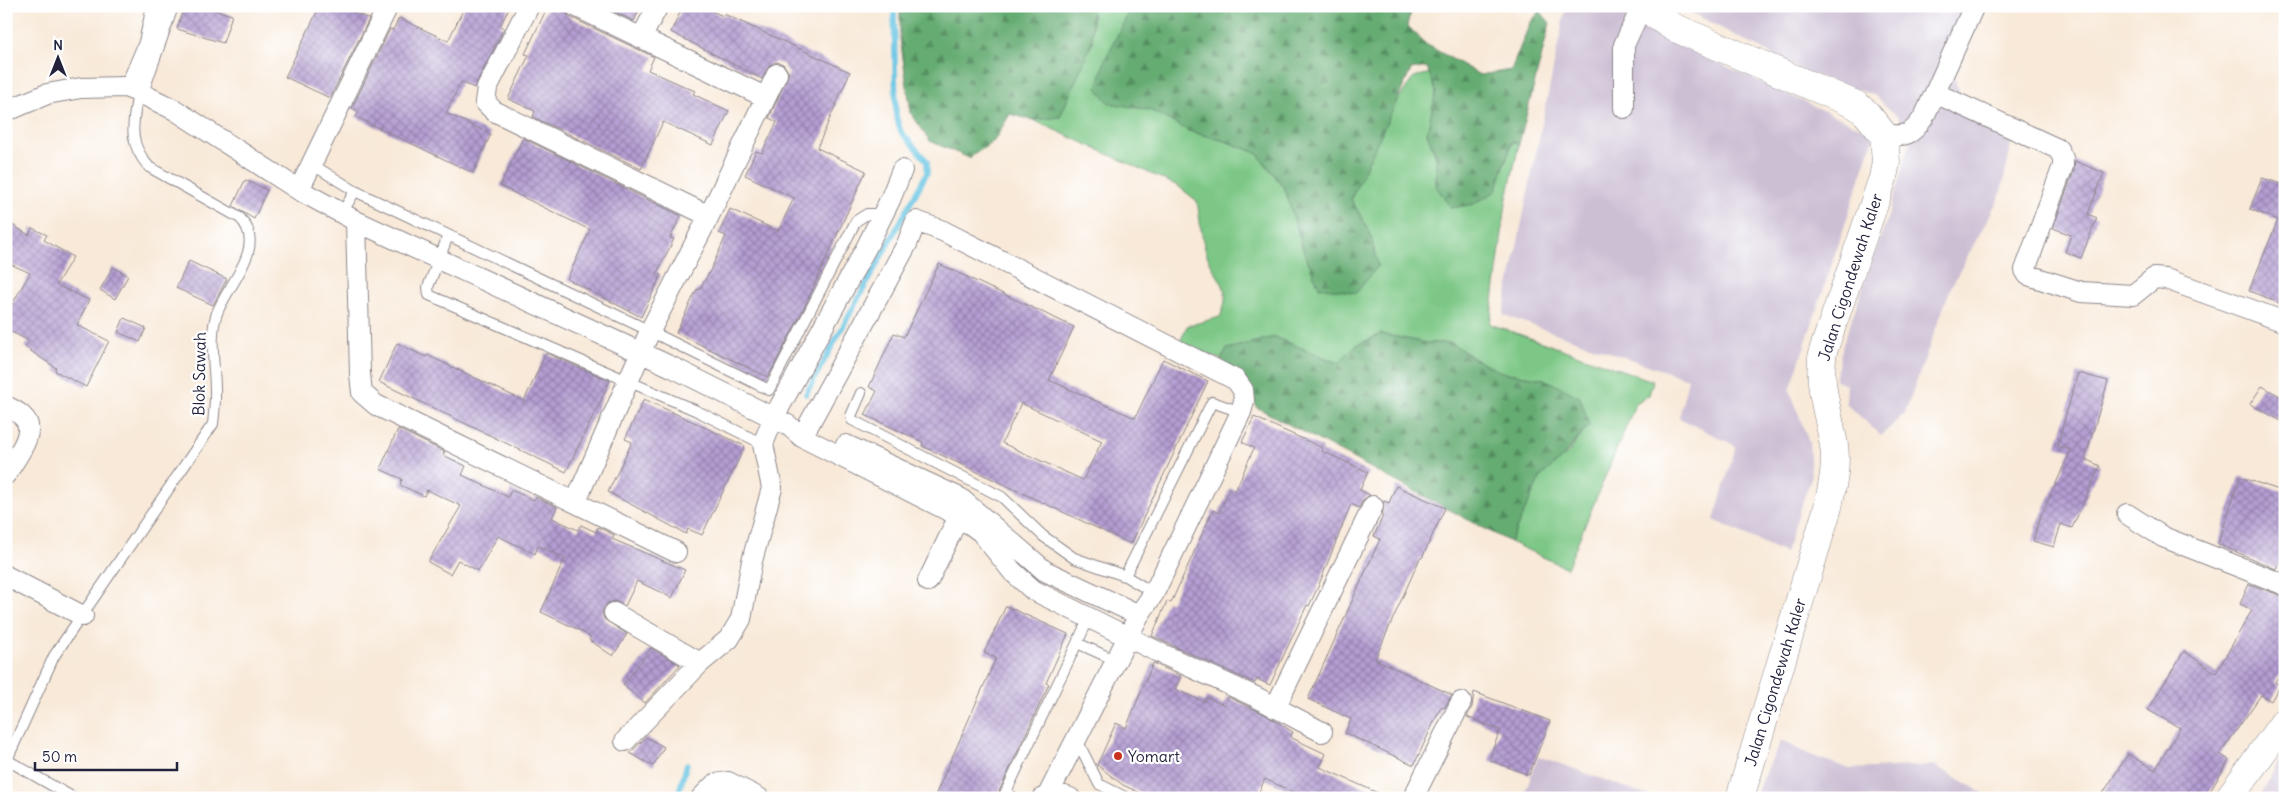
<svg xmlns="http://www.w3.org/2000/svg" width="2291" height="804" font-family="Delius,sans-serif">
<style>
.industrial{fill:#ccbfd4}
.green{fill:#7cc785;stroke:#4f7460}
.forest{fill:url(#forest-firs);stroke:#446756}
.lines{fill:none;stroke-linecap:round;stroke-linejoin:round}
.stream{stroke:#65c4e3;stroke-width:5.5}
.building{fill:url(#building-cross-hatch);fill-rule:evenodd}
.lane-casing{stroke:#8d868a;stroke-width:12}
.street-casing{stroke:#8d868a;stroke-width:22}
.secondary-casing{stroke:#8d868a;stroke-width:29}
.lane{stroke:#fff;stroke-width:10}
.street{stroke:#fff;stroke-width:20}
.secondary{stroke:#fff;stroke-width:28}
.poi-dot{fill:#c8321e;stroke:#fff;stroke-width:2}
.labels{text-anchor:middle;stroke-width:4.5;stroke-linejoin:round;paint-order:stroke}
.street-label{font-size:16px;fill:#22223b;stroke:#fff}
.poi-label{font-size:16px;fill:#22223b;stroke:#fff;text-anchor:start}
</style>
<defs>
<pattern id="forest-firs" width="22" height="20" patternUnits="userSpaceOnUse" patternTransform="scale(1.25)"><rect width="22" height="20" fill="#65ac72"/><path d="M5 1l3.5 6h-7zM16 11l3.5 6h-7z" fill="#538c5f"/></pattern>
<pattern id="building-cross-hatch" width="8" height="8" patternUnits="userSpaceOnUse" patternTransform="scale(1.25)"><rect width="8" height="8" fill="#b49dd2"/><path d="M0 0l8 8M0 8l8-8" fill="none" stroke="#9280ac"/></pattern>
</defs>
<rect width="100%" height="100%" fill="#fff"/>
<filter id="ink" filterUnits="userSpaceOnUse"><feTurbulence type="fractalNoise" baseFrequency=".02" numOctaves="2"/><feDisplacementMap in="SourceGraphic" scale="10" xChannelSelector="R" yChannelSelector="G"/><feConvolveMatrix kernelMatrix="1 2 1 2 8 2 1 2 1" color-interpolation-filters="sRGB"/></filter>
<filter id="wash" filterUnits="userSpaceOnUse"><feTurbulence type="fractalNoise" baseFrequency=".0096" numOctaves="4" result="noise"/><feDisplacementMap in="SourceGraphic" scale="20" xChannelSelector="R" yChannelSelector="G"/><feGaussianBlur stdDeviation="1.12" result="paint"/><feColorMatrix in="noise" values="0 0 0 0 0 0 0 0 0 0 0 0 0 0 0 0 0 1.4 0 .05"/><feComposite in="paint" operator="in"/></filter>
<g filter="url(#wash)">
<rect width="100%" height="100%" fill="#f8e9d8"/>
<path class="industrial" d="M1566,6H1627L1626,21L1875,134L1790,390L1809,443L1811,478L1785,553L1714,520L1736,446L1679,418L1688,379L1503,315Z
M1679,6H1973L1950,62L1961,99L2014,129L2008,161L2000,196L1951,287L1905,413L1881,436L1846,403L1847,384L1835,380L1843,344L1889,213L1910,143L1898,117L1874,95L1805,72Z
M1781,741L1810,755L1850,769L1934,765L1988,796L1987,798H1753Z
M1538,756L1655,798H1523Z
M2280,758L2285,762V798H2260Z"/>
<path class="green" d="M1092,6H1132L1105,60L1109,103L1150,110L1189,131L1225,141L1257,153L1285,189L1303,249L1319,286L1370,233L1351,199L1394,105L1414,77L1431,73L1436,92L1427,133L1437,159L1495,191L1513,141L1519,144L1506,203L1490,324L1653,381L1649,395L1636,403L1567,568L1510,542L1541,476L1568,453L1589,425L1544,379L1501,372L1474,359L1452,343H1427L1381,334L1355,346L1338,363L1275,337L1227,349L1221,360L1180,342L1187,326L1220,317C1234,285 1217,283 1207,255C1201,239 1200,218 1197,201L1178,186L1033,120L1060,117L1092,43Z"/>
<path class="forest" d="M900,6H1092V43L1060,117L1033,120L1010,114L994,141L969,158L930,141L911,113L900,38Z
M1132,6H1413L1407,25L1424,43L1480,75L1511,70L1530,23L1540,11L1550,23L1519,144L1512,141L1496,191L1474,204L1451,208L1436,186V155L1427,133L1436,92L1427,67L1411,70L1351,199L1370,233L1378,266L1356,293L1319,287L1303,249L1285,189L1257,153L1225,141L1189,131L1150,110L1109,103L1097,88L1105,60Z
M1381,334L1427,343H1452L1474,359L1501,372L1544,379L1580,397L1589,425L1562,458L1541,476L1510,542L1256,407C1251,382 1240,375 1221,360L1227,349L1275,337L1338,363L1355,346Z"/>
<g class="lines">
<path class="stream" d="M806,394L927,173V161L901,132L896,116L894,6
M677,798L687,764"/>
</g>
<g id="blocks">
<path class="building" d="M184,6H201L232,15L223,43L177,29Z
M320,6H341L369,19L330,98L285,77Z
M465,6H510L500,26L504,28L474,88L461,82L446,113L491,134L473,173L356,117L359,112L352,108L390,29L393,30L399,18L448,41Z
M548,6H563L565,12L570,17L654,57L648,70L695,91L693,94L729,111L713,145L663,122L641,169L533,117L535,111L508,99L529,55L525,54Z
M603,6H641L634,21Z
M683,6H701L723,16L724,14L850,72L817,148L866,171L802,312L768,377L676,333L697,289L699,290L710,271L726,236L719,233L730,209L778,231L794,198L745,175L756,151L762,153L777,122L769,118L789,73L783,64L776,62L770,65L762,79L671,32Z
M523,138L681,216L670,238L674,239L657,273L661,275L641,317L567,279L590,230L500,186Z
M2075,161L2104,173L2088,214L2097,218L2081,258L2065,252L2071,235L2053,228L2074,170Z
M2262,178L2285,185V305L2249,291L2278,220L2250,209Z
M245,180L267,190L254,219L233,206Z
M6,221L29,235L32,228L47,235L44,240L73,257L56,285L89,300L77,325L109,341L86,387L55,371L56,368L25,347L29,341L6,329V315L30,273L6,262Z
M189,261L227,279L213,305L176,288Z
M939,264L1074,327L1049,380L1135,418L1163,359L1208,381L1131,544L922,446L923,442L865,415L877,391L869,387L894,333L904,337ZM1021,403L1102,441L1083,480L1002,443Z
M113,267L128,276L115,299L100,290Z
M124,318L146,328L140,342L118,332Z
M397,343L426,357L427,355L524,401L546,353L610,381L566,472L379,382Z
M2078,373L2108,381L2085,459L2100,466L2072,528L2061,524L2054,547L2033,541L2038,523L2071,450L2057,446Z
M2262,386L2285,399V423L2250,404Z
M644,399L745,446L702,535L688,529L686,534L608,492L632,442L625,439Z
M1254,417L1323,448L1322,451L1368,472L1360,490L1370,495L1363,500L1359,508L1351,504L1318,587L1309,606L1307,605L1270,685L1257,679L1255,683L1152,636L1167,601L1171,603L1213,510L1219,513L1230,488L1235,491L1254,448L1242,442Z
M398,429L445,452L443,455L466,466L462,475L508,497L511,490L534,500L536,497L557,507L552,518L578,530L581,525L596,532L598,527L614,535L612,539L685,570L672,598L637,581L625,606L615,601L608,603L602,612L604,619L627,634L613,656L589,640L591,637L579,630L541,612L565,558L538,546L535,554L498,536L478,571L458,560L450,574L428,562L461,506L427,490L424,496L400,485L402,479L380,469Z
M2240,477L2285,492V551L2276,569L2218,544Z
M1396,486L1445,508L1422,558H1420L1375,659L1452,695L1444,708L1441,707L1414,765L1345,733L1351,719L1308,699L1380,539L1374,536L1382,518L1384,501L1389,503Z
M2249,584L2285,597V666L2275,682L2280,685L2271,701L2261,695L2220,754L2229,760L2206,798H2100L2128,754L2155,770L2180,728L2148,710L2184,651L2216,673L2252,610L2240,604Z
M1006,606L1068,634L1046,683L1049,684L996,798H934L996,658L984,653Z
M651,648L680,665L645,703L623,685Z
M1153,663L1181,676L1175,689L1204,702L1206,697L1224,705L1228,697L1264,714L1293,732L1290,737L1326,754L1320,767L1389,798H1306L1265,779L1256,798H1151L1123,785L1097,765L1116,723L1126,728Z
M1474,692L1550,721L1529,775L1489,760L1500,730L1467,717L1472,707Z
M646,737L664,747L653,766L630,753Z"/>
</g>
</g>
<g filter="url(#ink)">
<use href="#blocks" fill-opacity="0" stroke="#8d868a" stroke-width="1"/>
<g class="lines">
<defs>
<path id="lane" d="M125,87L144,42L152,6
M313,165L355,191L650,331L769,390L856,221L867,214H883
M342,213L355,191
M448,236L428,287L429,295L697,411L763,444
M861,393L851,416L852,420L1002,497L1043,536L1074,558L1125,576L1154,593
M1125,576L1212,402L1241,412
M1077,643L1117,661
M1077,740L1099,784L1127,798
M7,760L74,798
M6,762L54,656L213,424C214,415 215,406 215,397C216,371 208,338 217,313C228,284 268,246 240,218L149,167C127,142 133,123 138,92
M1006,793L1015,798
M1003,798L1089,618"/>
<path id="street" d="M529,6L487,88L485,102L494,111L709,216
M575,6L765,97
M641,38L658,6
M138,92L168,6
M1935,93L2058,149L2063,158V166L2025,270L2028,275L2081,292L2133,295L2154,278L2166,279L2285,322
M1624,108V45L1642,6
M6,109L14,108L47,94L81,88L125,87L138,92L175,110L299,190L356,221L674,368L788,425L802,437L959,516L981,532L1012,571L1033,590L1158,652L1256,697L1322,732
M1884,135C1907,136 1911,136 1924,117L1974,6
M299,190L388,6
M356,221L360,374L362,393L376,405L676,552
M6,406C12,409 19,412 23,417C39,431 14,460 6,474
M802,437L907,244L916,221L943,231L1236,380L1243,390L1244,401L1241,412L1154,593L1139,615L1048,795
M846,445L960,498L1045,571L1139,615
M576,501L650,331L709,216L777,74
M2127,514L2163,537L2285,585
M6,576L83,616
M928,581L959,516
M614,613L700,663
M1275,708L1373,506
M625,741L700,663L729,639L741,619L752,561L772,488L763,444L773,419L867,246L890,200L902,170
M701,798L715,784L728,782L759,798
M1043,798L1059,794L1070,798
M1413,798L1461,702"/>
<path id="secondary" d="M1650,6L1655,15L1673,27L1856,105L1866,113L1884,135L1886,162L1883,178L1823,351C1817,384 1829,413 1834,446C1837,465 1832,487 1828,507L1740,798
M2229,798L2285,721"/>
</defs>
<use href="#lane" class="lane-casing"/>
<use href="#street" class="street-casing"/>
<use href="#secondary" class="secondary-casing"/>
<use href="#lane" class="lane"/>
<use href="#street" class="street"/>
<use href="#secondary" class="secondary"/>
</g>
</g>
<circle class="poi-dot" cx="1118" cy="756" r="5"/>
<g class="labels">
<g class="street-label">
<text transform="translate(1850 277) rotate(-72)" y="6">Jalan Cigondewah Kaler</text>
<text transform="translate(199 374) rotate(-89)" y="6">Blok Sawah</text>
<text transform="translate(1775 682) rotate(-73)" y="6">Jalan Cigondewah Kaler</text>
</g>
<g class="poi-label">
<text x="1128" y="762">Yomart</text>
</g>
</g>
<rect width="2291" height="804" fill="none" stroke="#fff" stroke-width="25"/>
<g transform="translate(58 58)" stroke="#ffffff" stroke-width="4" paint-order="stroke">
<path d="M0-4L9 19L0 12L-9 19Z" fill="#22223b"/>
<text y="-8" font-size="14" font-weight="bold" text-anchor="middle" fill="#22223b">N</text>
</g>
<path d="M35 762v8h142v-8" fill="none" stroke="#22223b" stroke-width="2.5"/>
<text x="42" y="762" font-size="15" fill="#22223b" stroke="#ffffff" stroke-width="4" paint-order="stroke">50 m</text>
</svg>
